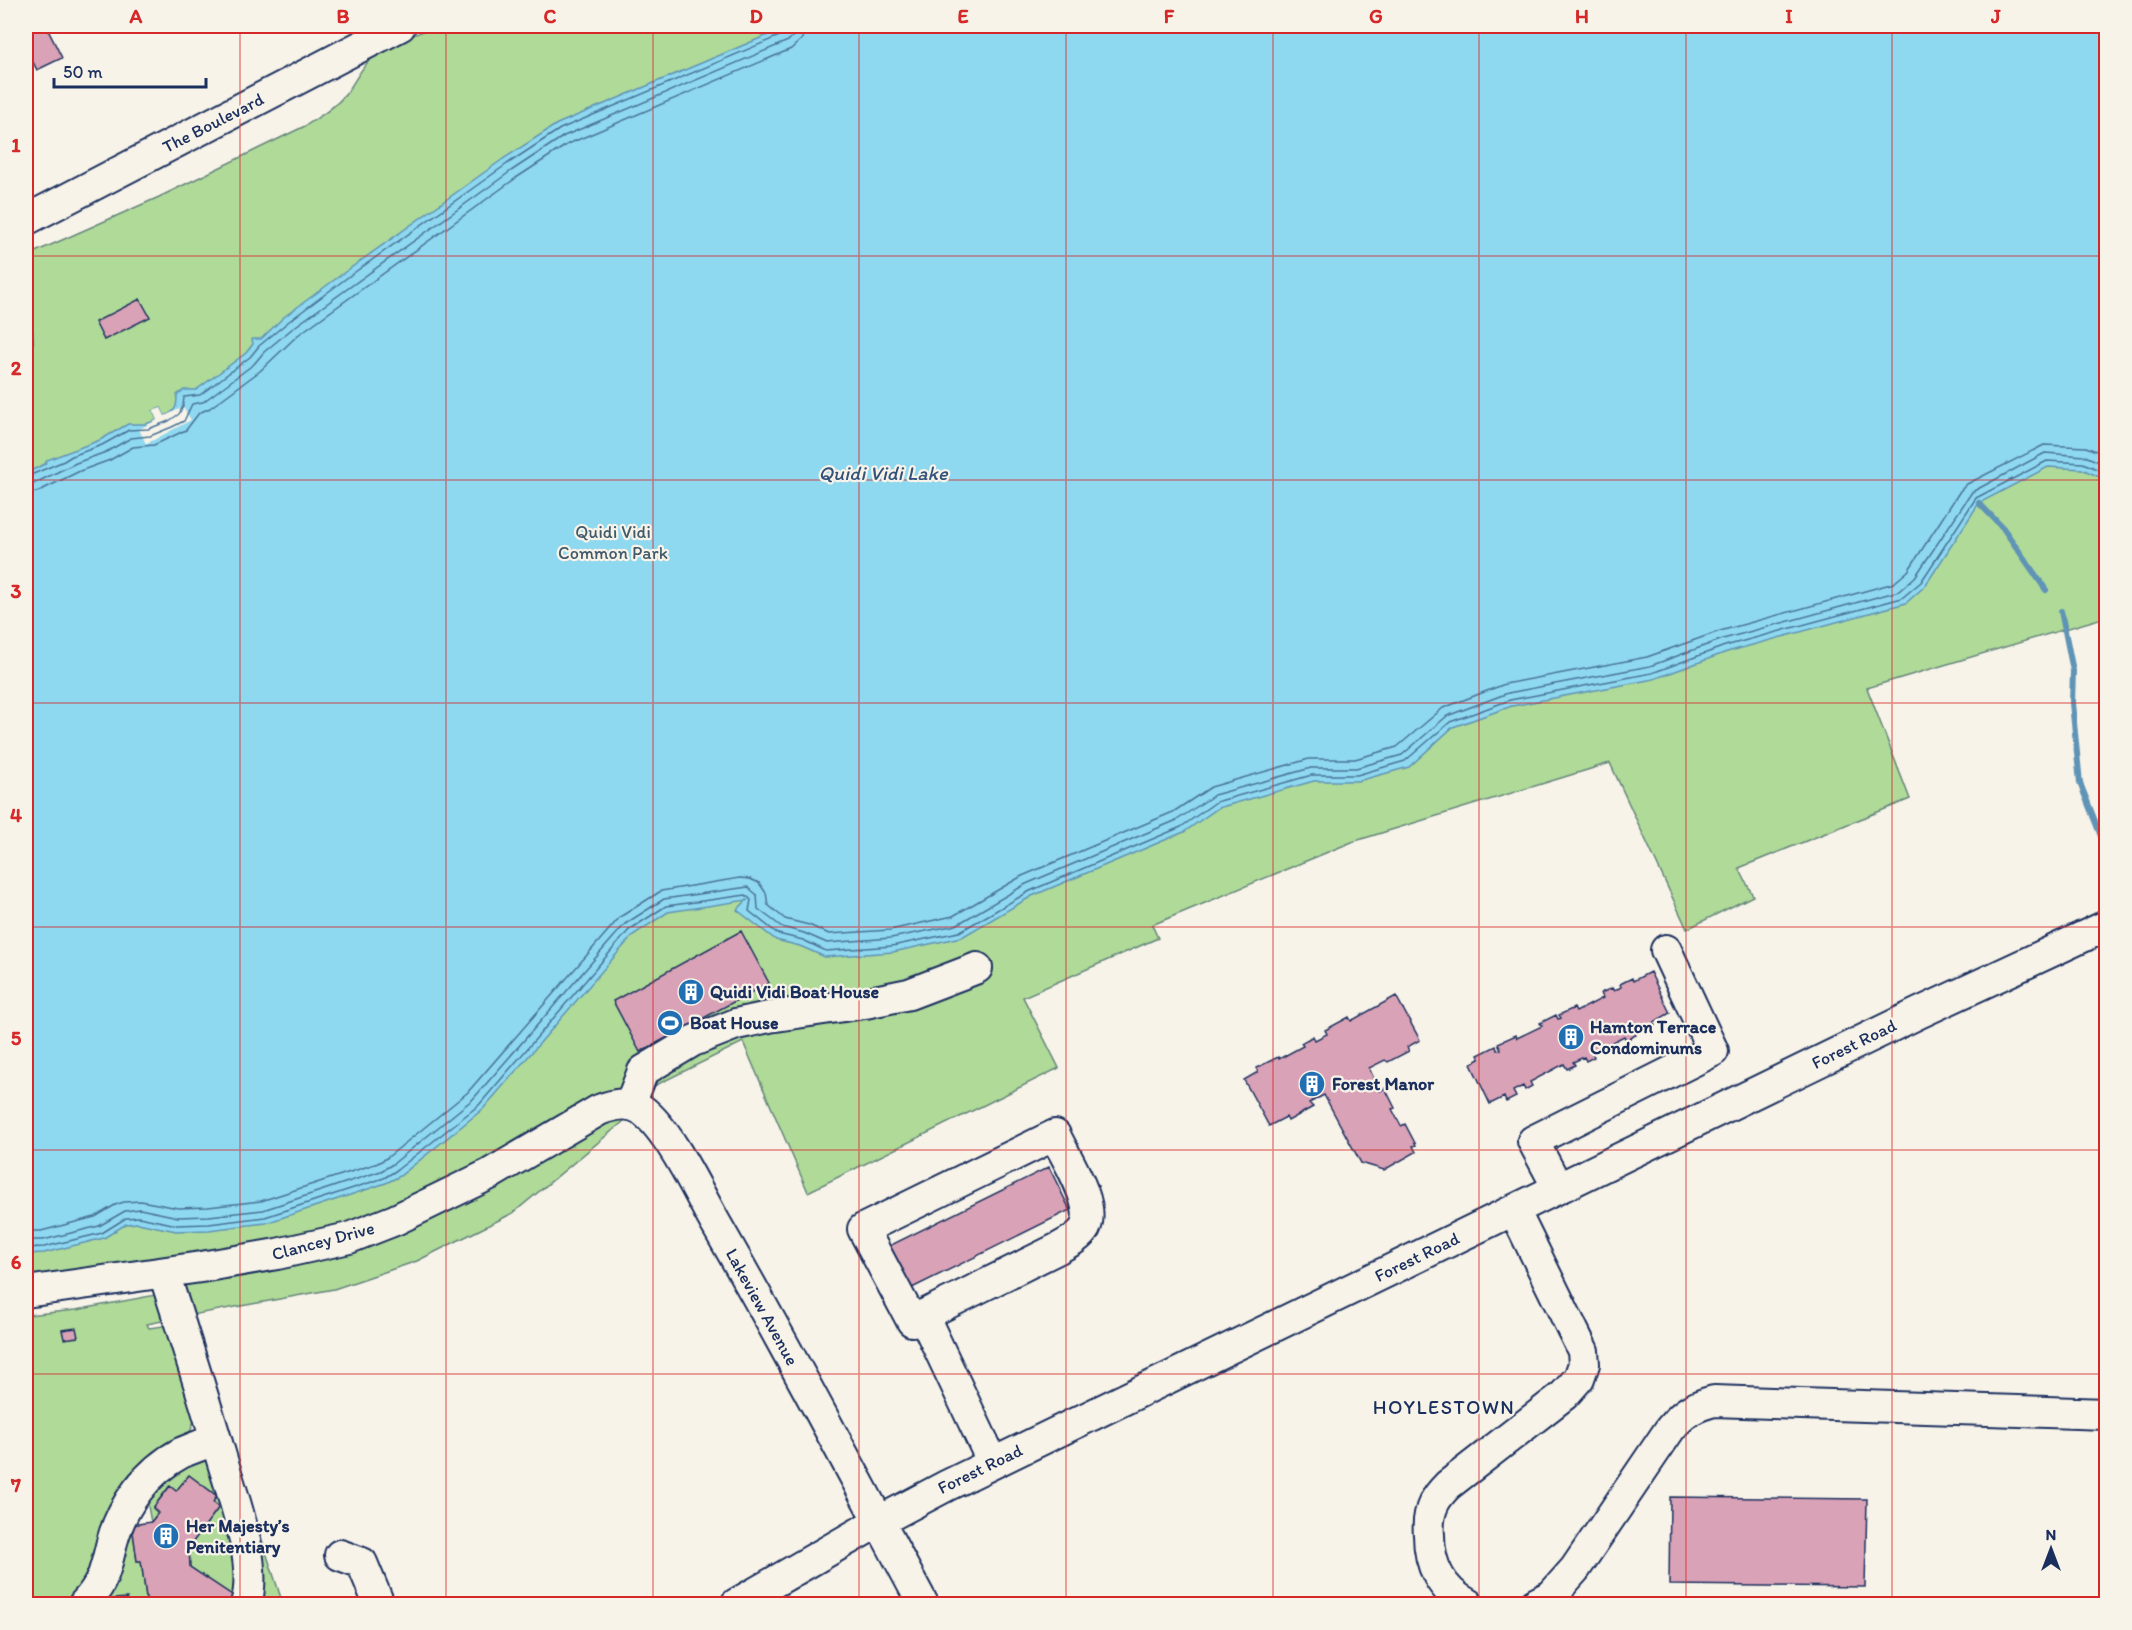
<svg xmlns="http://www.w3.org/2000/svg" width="2132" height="1630" font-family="Itim,sans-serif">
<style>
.green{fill:#afda98;stroke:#65847b;stroke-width:1.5}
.water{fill:#8ed8f0;stroke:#6094b6;stroke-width:1.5}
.pier{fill:#f7f3e8}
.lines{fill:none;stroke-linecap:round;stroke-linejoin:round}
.shore{stroke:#497398;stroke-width:1.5}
.stream{stroke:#6094b6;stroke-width:6}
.building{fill:#d9a2b6;stroke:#1b2f5e;stroke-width:1.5}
.minor-casing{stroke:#1b2f5e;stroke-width:34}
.minor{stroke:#f7f3e8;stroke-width:30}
.grid{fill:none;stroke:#d62828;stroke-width:1.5;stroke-opacity:0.55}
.labels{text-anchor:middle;stroke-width:4.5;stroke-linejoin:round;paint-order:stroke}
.street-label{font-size:18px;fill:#1b2f5e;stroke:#f7f3e8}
.park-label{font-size:18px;fill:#405a6c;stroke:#f7f3e8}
.poi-label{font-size:18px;font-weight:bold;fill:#1b2f5e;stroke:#f7f3e8;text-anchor:start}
.water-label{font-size:20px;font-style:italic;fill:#32517b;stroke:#f7f3e8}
.neighbourhood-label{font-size:20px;letter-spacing:1.5px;fill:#1b2f5e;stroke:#f7f3e8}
.neatline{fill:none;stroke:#d62828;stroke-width:2}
.grid-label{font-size:20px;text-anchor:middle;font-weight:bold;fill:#d62828}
</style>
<rect width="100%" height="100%" fill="#f7f3e8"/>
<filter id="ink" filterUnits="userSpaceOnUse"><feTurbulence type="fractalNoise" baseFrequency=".0167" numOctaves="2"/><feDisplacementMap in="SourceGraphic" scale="12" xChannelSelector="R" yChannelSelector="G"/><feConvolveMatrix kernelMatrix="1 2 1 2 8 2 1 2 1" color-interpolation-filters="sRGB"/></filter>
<g filter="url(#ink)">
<path class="green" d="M434,26H2106V617L1867,688L1910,799L1739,868L1753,896L1687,929L1610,763L1352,842L1152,925L1158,938L1023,997L1059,1068L808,1192L743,1042L652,1087L630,1116L513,1213L417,1261L334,1289L192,1315L176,1259L26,1282V256L159,197L305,126C319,117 334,108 345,95C353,85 361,68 369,61C386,45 413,36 434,26Z
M166,1293L172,1319L147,1324L149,1328L171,1325L196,1414L191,1430L180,1443L73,1604H26V1312L27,1315L76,1310Z
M201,1458C216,1462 219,1468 225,1481L246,1581L240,1604L230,1603L234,1597L190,1567L189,1547L219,1507L213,1502L217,1496L189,1475L176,1491L169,1486L153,1508L158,1513L151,1522C150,1516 148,1509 148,1503C150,1474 176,1461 201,1458Z
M236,1461L283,1604H259Z
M132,1525L137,1561H141L147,1604H90Z"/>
<path class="water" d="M789,26H2106V480L2082,469L2048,467L1979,503L1925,586L1906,603L1727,652L1654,679L1512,706L1453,727L1409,767L1358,781H1314L1218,808L1184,832L1032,896L962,937L893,952L825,957L800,946L776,940L737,910L747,900L668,912L633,935L483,1109L400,1176L386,1183L266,1223L209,1230L176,1231L138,1223L126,1224L104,1238L44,1253L26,1254V473L45,464L47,460L100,440L128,424H146L157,420L153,411L161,408L165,416C176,411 177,407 177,395L184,390H196L246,353L253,344L252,339H261L284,317L345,272L503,159L557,124Z"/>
<path class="pier" d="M183,407L191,420L146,444L139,429L157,420L153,411L161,408L165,416Z"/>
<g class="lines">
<path class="shore" d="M26,477L64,461L72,456L102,445L129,430L148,429L169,421L179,414L183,406L184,397L200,395L250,357L259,346L288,322L348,277L507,164L560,129L784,34L788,30V26
M26,485L33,484L76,463L106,452L131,438L150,436L172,427L184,421L192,404L203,402L254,364L264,352L293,328L511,171L564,136L788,41L794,35L796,26
M26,494L37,492L80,471L110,460L133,447L154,445L186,430L199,413L210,408L260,371L298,335L516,178L568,144L791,49L802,39L805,26
M26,1231H41L95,1217L115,1205L124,1202L141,1201L178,1208L208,1207L261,1201L378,1163L388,1157L467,1093L620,917L661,891L740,878L750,879L759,883L766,893L768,905L785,919L809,925L829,934L890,930L953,916L1022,876L1173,812L1211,787L1309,759H1355L1397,747L1443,708L1505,684L1647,657L1720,631L1894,583L1908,571L1960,491L1967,484L2044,445L2086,447L2106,455
M26,1240H43L99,1226L125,1211L140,1209L178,1217L209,1216L263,1210L381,1171L393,1164L473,1099L625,924L664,899L748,887L757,895L758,909L782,927L804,933L827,943L891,938L956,925L1026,884L1177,820L1214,795L1311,768H1356L1402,755L1447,716L1508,693L1650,666L1723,639L1899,591L1915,577L1972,492L2045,453L2085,456L2106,465
M26,1248L44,1247L102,1233L126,1218L139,1217L177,1225L209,1224L265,1217L384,1178L397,1170L479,1105L629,930L666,906L746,895L751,900L749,911L778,934L803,940L826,951L892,946L959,932L1030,891L1181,827L1216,802L1312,775H1357L1405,761L1450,722L1510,700L1652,673L1725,646L1902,598L1921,582L1976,498L2047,461L2083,463L2106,473"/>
<path class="stream" d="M1979,503L2003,528L2046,590
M2061,611L2073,671L2072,703L2080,783L2106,849"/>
</g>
<path class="building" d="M35,26H46L62,58L37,70L26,48V30Z
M140,299L150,317L104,340L95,322Z
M26,320L32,324L33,343L26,346Z
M741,931L769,983L640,1052L613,1001Z
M1650,972L1670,1013L1654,1022L1655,1025L1646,1030L1644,1026L1634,1031L1636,1035L1626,1040L1624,1036L1592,1052L1594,1057L1586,1061L1584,1057L1573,1062L1575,1065L1567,1069L1564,1064L1530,1082L1532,1086L1525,1090L1523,1086L1513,1091L1516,1097L1506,1102L1504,1097L1490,1104L1471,1064L1480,1059L1478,1055L1496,1046L1497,1050L1501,1049L1498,1043L1516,1035L1517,1038L1542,1026L1540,1023L1556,1015L1558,1019L1561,1018L1559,1015L1574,1008L1576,1012L1603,998L1601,993L1612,988L1614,991L1621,987L1620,984L1632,978L1633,981Z
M1396,996L1420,1040L1407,1047L1409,1051L1388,1062L1385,1060L1369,1068L1380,1091L1385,1088L1395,1108L1392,1109L1401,1126L1405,1124L1416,1145L1413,1146L1416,1152L1384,1170L1361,1163L1324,1095L1309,1103L1313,1107L1288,1121L1286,1117L1269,1126L1244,1080L1258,1072L1256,1068L1278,1057L1279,1059L1303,1046L1301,1043L1313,1036L1315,1040L1327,1034L1325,1030L1349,1017L1351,1021Z
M1049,1167L1070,1210L906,1291L885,1248Z
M76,1328L78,1337L64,1339L62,1330Z
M189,1475L217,1496L213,1502L219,1507L189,1547L190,1567L235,1597L230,1603L233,1604H170L164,1601H155L156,1604H147L141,1561H137L132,1525L151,1522L158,1513L153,1508L170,1486L176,1491Z
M1670,1497L1867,1499L1865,1587L1669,1585Z
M127,1598L128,1604H114V1599Z"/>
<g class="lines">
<defs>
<path id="minor" d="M26,220L400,26
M630,1105L643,1071L693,1041L736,1024L769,1017L865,1003L909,994L977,968
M1055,1135C1065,1157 1097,1204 1085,1228C1080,1237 1068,1243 1059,1248L912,1321L863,1229Z
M1558,1188L1533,1141L1713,1051L1666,950
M164,1273C183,1333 202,1392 220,1453C232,1495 259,1563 246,1604
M26,1292L201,1267L277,1254L349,1238L395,1220L490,1174L599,1110C612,1105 629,1100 642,1110C670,1131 698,1192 716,1224C788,1349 855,1477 923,1604
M923,1315L993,1463
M340,1555L362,1563L379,1604
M84,1604C104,1583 105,1570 112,1542C122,1505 147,1471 181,1453C192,1448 205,1444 216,1439
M736,1604L878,1522L946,1486L1919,1013L2106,926
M1468,1604C1441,1590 1429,1565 1429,1535C1428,1525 1429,1513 1434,1503C1437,1497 1443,1490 1448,1485L1564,1395L1579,1378L1584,1364L1583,1351L1514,1210
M1535,1604L1552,1595L1575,1569L1670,1429C1683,1413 1694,1406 1714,1401L2106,1414"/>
</defs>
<use href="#minor" class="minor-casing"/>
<use href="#minor" class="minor"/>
</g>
</g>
<path class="grid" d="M240,26V1604M446,26V1604M653,26V1604M859,26V1604M1066,26V1604M1273,26V1604M1479,26V1604M1686,26V1604M1892,26V1604M26,256H2106M26,480H2106M26,703H2106M26,927H2106M26,1150H2106M26,1374H2106"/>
<defs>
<symbol id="building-disc" viewBox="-11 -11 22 22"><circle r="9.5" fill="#1f6fb2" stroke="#f7f3e8"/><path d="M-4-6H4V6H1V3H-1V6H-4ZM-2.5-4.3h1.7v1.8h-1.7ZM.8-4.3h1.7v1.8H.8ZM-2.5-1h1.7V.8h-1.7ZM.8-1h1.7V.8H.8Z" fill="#fff"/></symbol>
<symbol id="stadium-disc" viewBox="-11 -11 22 22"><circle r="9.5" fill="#1f6fb2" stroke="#f7f3e8"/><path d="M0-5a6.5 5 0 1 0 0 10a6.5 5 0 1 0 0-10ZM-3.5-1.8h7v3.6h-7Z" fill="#fff"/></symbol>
</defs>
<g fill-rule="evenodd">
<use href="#building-disc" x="676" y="977" width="30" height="30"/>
<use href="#stadium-disc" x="655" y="1008" width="30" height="30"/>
<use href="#building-disc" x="1556" y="1022" width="30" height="30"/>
<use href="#building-disc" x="1297" y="1069" width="30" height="30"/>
<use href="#building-disc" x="151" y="1521" width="30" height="30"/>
</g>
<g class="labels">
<g class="street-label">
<text transform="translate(213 123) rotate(-27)" y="6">The Boulevard</text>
<text transform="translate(1854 1044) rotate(-26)" y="6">Forest Road</text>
<text transform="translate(323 1241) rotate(-15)" y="6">Clancey Drive</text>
<text transform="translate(1417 1257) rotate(-26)" y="6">Forest Road</text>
<text transform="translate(762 1307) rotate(61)" y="6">Lakeview Avenue</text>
<text transform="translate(980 1469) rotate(-26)" y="6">Forest Road</text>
</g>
<g class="park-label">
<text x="613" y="538">Quidi Vidi<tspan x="613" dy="21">Common Park</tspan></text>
</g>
<g class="poi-label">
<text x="710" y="998">Quidi Vidi Boat House</text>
<text x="690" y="1029">Boat House</text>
<text x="1590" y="1033">Hamton Terrace<tspan x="1590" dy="21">Condominums</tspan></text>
<text x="1332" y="1090">Forest Manor</text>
<text x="186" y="1532">Her Majesty’s<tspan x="186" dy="21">Penitentiary</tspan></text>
</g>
<g class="water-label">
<text x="883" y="480">Quidi Vidi Lake</text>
</g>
<g class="neighbourhood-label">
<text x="1444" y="1414">HOYLESTOWN</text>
</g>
</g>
<rect width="2132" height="1630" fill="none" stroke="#f7f3e8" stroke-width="66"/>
<g transform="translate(2051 1549)" stroke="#f7f3e8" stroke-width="4.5" paint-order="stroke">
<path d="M0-4.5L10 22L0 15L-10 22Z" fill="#1b2f5e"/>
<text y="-9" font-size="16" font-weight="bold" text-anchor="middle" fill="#1b2f5e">N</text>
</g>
<path d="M54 78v9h152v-9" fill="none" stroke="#1b2f5e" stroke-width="3"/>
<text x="63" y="78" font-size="18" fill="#1b2f5e" stroke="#f7f3e8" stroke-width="4.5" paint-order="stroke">50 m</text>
<rect x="33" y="33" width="2066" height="1564" class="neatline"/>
<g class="grid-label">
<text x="136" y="23">A</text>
<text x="343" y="23">B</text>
<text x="550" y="23">C</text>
<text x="756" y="23">D</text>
<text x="963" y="23">E</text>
<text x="1169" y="23">F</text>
<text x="1376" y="23">G</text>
<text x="1582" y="23">H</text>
<text x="1789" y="23">I</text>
<text x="1996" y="23">J</text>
<text x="16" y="152">1</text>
<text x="16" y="375">2</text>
<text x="16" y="598">3</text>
<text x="16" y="822">4</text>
<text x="16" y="1045">5</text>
<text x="16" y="1269">6</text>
<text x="16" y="1492">7</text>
</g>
</svg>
